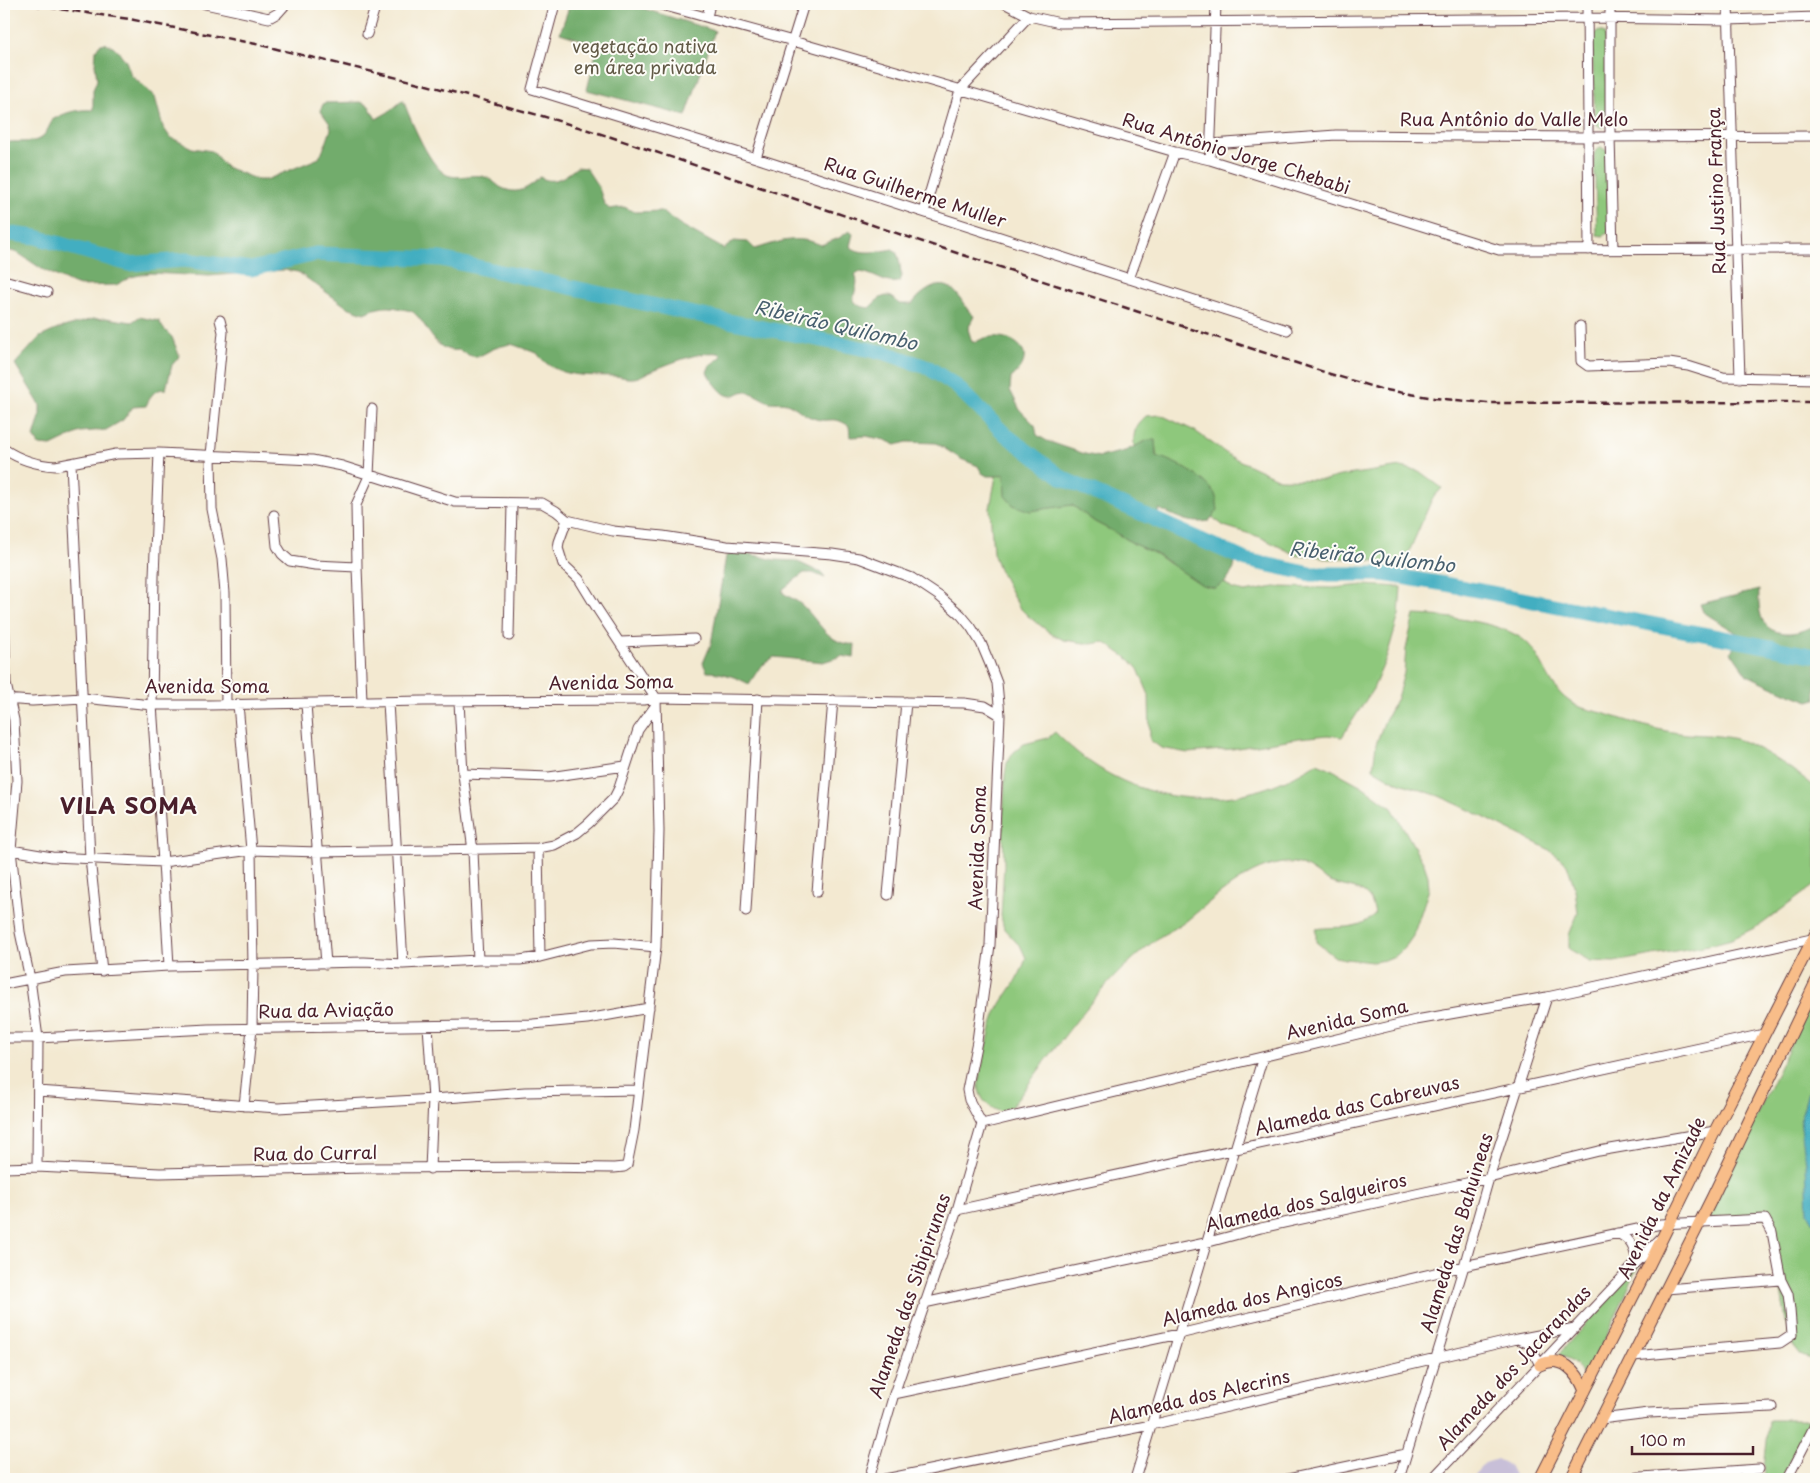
<svg xmlns="http://www.w3.org/2000/svg" width="1820" height="1483" font-family="'Playpen Sans',sans-serif">
<style>
.industrial{fill:#c8bfd8}
.green{fill:#8ec87c;stroke:#6c7454}
.forest{fill:#72ac6c;stroke:#5e664c}
.water{fill:#43aec1;stroke:#466676}
.lines{fill:none;stroke-linecap:round;stroke-linejoin:round}
.river{stroke:#43aec1;stroke-width:15}
.minor-casing{stroke:#633d44;stroke-width:11}
.major-casing{stroke:#633d44;stroke-width:13}
.minor{stroke:#fff;stroke-width:9}
.major{stroke:#f8bd89;stroke-width:11}
.rail{stroke:#4a1f2b;stroke-width:2.5;stroke-dasharray:8 4;stroke-linecap:butt}
.labels{text-anchor:middle;stroke-width:4;stroke-linejoin:round;paint-order:stroke}
.park-label{font-size:18px;fill:#625a47;stroke:#fdfcf7}
.street-label{font-size:18px;fill:#4a1f2b;stroke:#fdfcf7}
.water-label{font-size:19px;font-style:italic;fill:#475f6e;stroke:#fdfcf7}
.district-label{font-size:22px;font-weight:bold;letter-spacing:1px;fill:#4a1f2b;stroke:#fdfcf7}
</style>
<rect width="100%" height="100%" fill="#fdfcf7"/>
<filter id="ink" filterUnits="userSpaceOnUse"><feTurbulence type="fractalNoise" baseFrequency=".02" numOctaves="2"/><feDisplacementMap in="SourceGraphic" scale="10" xChannelSelector="R" yChannelSelector="G"/><feConvolveMatrix kernelMatrix="1 2 1 2 8 2 1 2 1" color-interpolation-filters="sRGB"/></filter>
<filter id="wash" filterUnits="userSpaceOnUse"><feTurbulence type="fractalNoise" baseFrequency=".0096" numOctaves="4" result="noise"/><feDisplacementMap in="SourceGraphic" scale="20" xChannelSelector="R" yChannelSelector="G"/><feGaussianBlur stdDeviation="1.12" result="paint"/><feColorMatrix in="noise" values="0 0 0 0 0 0 0 0 0 0 0 0 0 0 0 0 0 1.4 0 .05"/><feComposite in="paint" operator="in"/></filter>
<g filter="url(#wash)">
<rect width="100%" height="100%" fill="#f3e9d1"/>
<path class="industrial" d="M1497,1459L1509,1465L1516,1479H1470L1485,1463Z"/>
<path class="green" d="M1599,31L1605,33L1608,122L1602,128L1595,124L1592,36Z
M1601,147L1607,151L1609,232L1603,236L1597,235L1594,153Z
M1161,415L1195,431L1230,456L1279,479L1325,480L1340,476L1401,467L1419,471L1442,488L1432,499L1402,568L1375,561L1347,558L1328,559L1313,555L1298,556L1260,537L1224,526L1212,517L1185,468L1156,456L1157,449L1134,447C1133,432 1135,426 1146,416Z
M1004,474V480L1057,506L1072,505L1095,522L1122,536L1134,544L1156,554L1168,563L1224,582L1232,589L1245,592L1275,587L1334,588L1363,585L1401,587L1399,615L1387,656L1373,689L1342,737L1328,735L1299,738L1232,749L1188,753L1161,748L1150,740L1149,695L1138,669L1130,660L1104,642L1091,644L1064,640L1053,635L1028,616L1019,607L999,569L993,553L990,508L996,476Z
M1414,615C1445,616 1512,622 1531,647C1548,669 1550,692 1577,706C1585,709 1594,711 1603,713C1631,722 1657,731 1687,734C1703,735 1720,735 1736,739C1759,746 1798,772 1816,788V884L1762,924L1732,939L1709,945L1614,962L1590,961L1569,949V935L1578,913L1575,889L1567,864L1548,849L1461,806L1439,796L1394,781L1373,769L1376,744L1385,720L1397,698L1404,673L1406,649Z
M1055,732C1127,807 1229,820 1317,763L1329,768L1362,786L1392,808L1424,864L1428,876L1429,889L1413,936L1406,946L1397,955L1385,960L1372,962L1346,959L1335,957L1316,942V929C1339,925 1355,932 1375,915C1371,883 1349,891 1328,881C1317,875 1307,865 1295,863C1257,859 1217,896 1190,918C1181,926 1171,930 1161,936C1148,945 1135,957 1123,968C1092,998 1067,1033 1041,1067C1031,1080 1022,1094 1012,1106L1001,1112C968,1099 980,1076 986,1050C989,1038 991,1024 996,1013C1006,992 1019,982 1026,958L1021,947L1004,929L1001,916L1004,865L1003,826L1005,775L1007,763L1014,752L1024,744L1048,738Z
M1816,992V1361L1802,1356L1789,1340L1769,1218L1706,1219Z
M1641,1261L1585,1382C1580,1367 1574,1359 1558,1355Z
M1769,1420H1813L1780,1479H1763Z"/>
<path class="forest" d="M570,4H629L715,31L686,116L587,90L598,45L560,33Z
M104,43L113,46L118,51L126,61L131,75L155,97L163,127L170,137L192,148L212,151L226,167L258,180H266L319,158L327,141L331,129L330,124L320,110L324,103L361,102L369,106L376,119L390,111L403,100C410,118 431,172 450,176C463,179 475,172 488,178C492,180 496,184 500,187C517,196 528,189 540,177C554,186 567,175 577,167L586,168L599,188L604,203L609,209L624,207L635,212L661,211L681,225L724,249L734,241L748,242L755,249C779,242 796,234 821,245L839,238L849,231L853,234L850,246C859,256 881,251 893,249C901,255 899,267 902,276L900,281C887,287 873,272 858,272L855,275C863,289 840,304 869,308C879,298 888,289 899,304H912C923,290 943,276 957,294C963,301 966,310 974,316L968,329L972,342H976C1001,326 1047,349 1011,378L1010,390L1020,410L1035,425L1037,435L1047,441L1085,454L1099,457L1125,451L1148,440H1155L1156,456C1175,461 1205,477 1215,494C1217,499 1217,505 1218,510L1209,521C1188,525 1178,517 1159,509L1155,523L1166,532L1206,543L1232,552L1234,569L1226,581L1215,588L1202,585L1156,554L1134,544L1122,536L1095,522L1072,505L1030,511L1013,505L1005,496L1004,474L997,476H987L982,473L978,466L961,459L936,443L907,442L896,445L885,440L866,436L852,437L850,436L849,426C833,415 831,423 816,419C802,415 801,410 789,404C783,401 776,403 770,402C762,400 756,394 748,392C739,389 735,399 727,395C722,394 709,377 707,372L710,365L721,357V354C706,348 666,365 651,371C646,373 639,378 633,378C627,379 620,376 614,376C586,375 555,379 537,353C529,351 516,345 510,344C509,344 504,346 502,346C481,351 481,364 459,350C434,354 429,325 413,312C410,310 405,310 402,309C387,305 378,307 364,313L347,307L298,272L284,270L209,276L149,273L131,277L116,285L80,286L73,284L42,269L18,253L4,249V146L8,142C33,141 42,146 52,120C66,112 77,109 93,110V90L97,80L95,64L96,50L99,45Z
M139,317L159,321L163,328L172,337L179,355L178,358L172,365L166,389C153,389 151,396 146,406L133,407L123,420L106,430L80,432L51,446L39,445L34,437L40,417V405L15,364L40,337L60,328L93,319L106,318L132,322Z
M736,551L775,560L796,561L821,573L825,578L813,573H804L783,589V593C789,597 798,601 803,606C818,620 830,647 855,644L854,658L842,656L823,662L774,657L760,667L749,684C736,677 722,672 707,672L703,663L711,644L726,556Z
M1759,590C1758,613 1760,634 1790,633C1798,633 1808,628 1816,626V699L1809,701L1785,692L1747,675L1731,652L1740,635L1703,612L1700,604Z"/>
<path class="water" d="M1816,1081V1226L1808,1213L1806,1164L1800,1120L1809,1089Z"/>
<g class="lines">
<path class="river" d="M4,233L36,237L129,264L185,260L251,269L316,254L441,259L689,313L886,353L929,368L956,386L1006,435L1064,479L1246,560L1311,574H1383L1445,584L1816,656"/>
</g>
</g>
<g filter="url(#ink)">
<g class="lines">
<defs>
<path id="minor" d="M205,4L269,18L278,13L286,4
M555,4L532,89L756,158L1287,330
M658,4L793,41L1175,152L1210,160L1499,250L1816,249
M1006,4L1029,16L1060,23L1588,18L1728,20L1816,17
M1587,4L1589,250
M1610,4V137L1613,249
M1728,4L1740,378
M707,17L710,4
M367,34L376,4
M1212,144L1336,135L1588,137L1816,136
M756,158L804,4
M1210,160L1216,4
M924,212L960,90L1029,16
M1129,279L1175,152
M4,280L47,292
M220,320L223,332L211,455L212,509L222,559L225,593L226,705
M1580,326L1581,361L1588,366L1669,363L1688,366L1723,377L1816,379
M4,449C20,460 36,465 56,466L116,454L159,453L312,460L342,466L455,502L542,503L556,511L567,520L613,531L663,536L727,546L832,554L859,558L912,578L939,596L961,615L971,627L981,643L989,662L997,683L1000,715L990,945L977,1041L967,1090L969,1100L982,1124
M159,453L154,576L152,705L163,862L169,966
M71,463L90,858L102,971
M274,515L277,546L282,554L290,561L315,565L357,567
M4,612L6,684L14,720L17,781L11,850L20,932L30,979L38,1038L37,1167
M509,636L512,503
M620,642L694,639
M4,699L32,701L83,698L152,705H209L423,701L644,700L656,698L964,703L985,706L1000,715
M362,702L357,567L356,505L369,476L372,409
M388,702L403,964
M459,702L463,774L473,851L478,960
M238,704L251,850L253,966L252,1028L244,1106
M306,704L326,964
M463,774L549,777L625,766
M538,848L540,957
M4,850H11L52,857L163,862L251,850L319,852L538,848L554,845L577,833L589,823L614,798L619,788L638,730L656,705
M817,892L833,700
M888,895L906,702
M746,911L758,699
M4,984L65,972L169,966L364,962L403,964L478,960H520L540,957L591,944L614,943L656,947
M428,1026L433,1099L430,1169
M4,1038H38L208,1029L533,1024L587,1019L649,1008
M38,1091L278,1108L433,1099L525,1092L638,1090
M982,1124L1416,1020L1547,997L1816,938
M4,1168L37,1167L160,1173L366,1168L538,1167L614,1168L624,1167L627,1165L634,1130L656,947L659,831L656,698L598,610L579,579L563,564L558,548L559,542L567,520
M957,1210L1764,1034
M1617,1233C1631,1239 1634,1247 1637,1262
M1666,1289L1781,1280
M924,1303L1205,1243L1261,1228L1489,1178L1599,1151L1715,1131
M1518,1339L1529,1344L1540,1365
M894,1394L1179,1334L1464,1266L1661,1224L1765,1219L1772,1232L1781,1280L1788,1294L1790,1310L1792,1335L1780,1343L1633,1356
M1601,1419L1649,1413L1772,1407
M869,1479L894,1394L957,1210L982,1124
M885,1479L1151,1425L1517,1339L1575,1328
M1135,1479L1263,1057
M1288,1479L1406,1454
M1399,1479L1464,1266L1489,1178L1547,997
M1432,1479L1637,1262L1660,1239
M1612,1479L1759,1469
M1787,1479L1816,1423"/>
<path id="major" d="M1540,1365C1562,1354 1577,1371 1585,1391
M1540,1479L1649,1265L1715,1131L1816,933
M1571,1479L1712,1198L1816,982"/>
</defs>
<use href="#minor" class="minor-casing"/>
<use href="#major" class="major-casing"/>
<use href="#minor" class="minor"/>
<use href="#major" class="major"/>
<path class="rail" d="M25,4L129,19L256,44L419,83L542,116L611,137L923,242L1327,373L1380,389L1434,398L1487,403L1816,402"/>
</g>
</g>
<g class="labels">
<g class="park-label">
<text x="645" y="53">vegetação nativa<tspan x="645" dy="21">em área privada</tspan></text>
</g>
<g class="street-label">
<text x="1514" y="126">Rua Antônio do Valle Melo</text>
<text transform="translate(1236 154) rotate(17)" y="6">Rua Antônio Jorge Chebabi</text>
<text transform="translate(1717 191) rotate(-92)" y="6">Rua Justino França</text>
<text transform="translate(915 193) rotate(18)" y="6">Rua Guilherme Muller</text>
<text transform="translate(611 683) rotate(-1)" y="6">Avenida Soma</text>
<text x="207" y="693">Avenida Soma</text>
<text transform="translate(978 848) rotate(-88)" y="6">Avenida Soma</text>
<text transform="translate(326 1011) rotate(-1)" y="6">Rua da Aviação</text>
<text transform="translate(1347 1020) rotate(-13)" y="6">Avenida Soma</text>
<text transform="translate(1357 1106) rotate(-13)" y="6">Alameda das Cabreuvas</text>
<text transform="translate(315 1154) rotate(-1)" y="6">Rua do Curral</text>
<text transform="translate(1662 1198) rotate(-64)" y="6">Avenida da Amizade</text>
<text transform="translate(1306 1203) rotate(-13)" y="6">Alameda dos Salgueiros</text>
<text transform="translate(1457 1233) rotate(-73)" y="6">Alameda das Bahuineas</text>
<text transform="translate(910 1296) rotate(-71)" y="6">Alameda das Sibipirunas</text>
<text transform="translate(1252 1300) rotate(-13)" y="6">Alameda dos Angicos</text>
<text transform="translate(1514 1368) rotate(-47)" y="6">Alameda dos Jacarandas</text>
<text transform="translate(1199 1397) rotate(-13)" y="6">Alameda dos Alecrins</text>
</g>
<g class="water-label">
<text transform="translate(836 325) rotate(13)" y="7">Ribeirão Quilombo</text>
<text transform="translate(1372 557) rotate(6)" y="7">Ribeirão Quilombo</text>
</g>
<g class="district-label">
<text x="129" y="814">VILA SOMA</text>
</g>
</g>
<rect width="1820" height="1483" fill="none" stroke="#fdfcf7" stroke-width="20"/>
<path d="M1632 1446v8h121v-8" fill="none" stroke="#4a1f2b" stroke-width="2.5"/>
<text x="1640" y="1446" font-size="15" fill="#4a1f2b" stroke="#fdfcf7" stroke-width="4" paint-order="stroke">100 m</text>
</svg>
